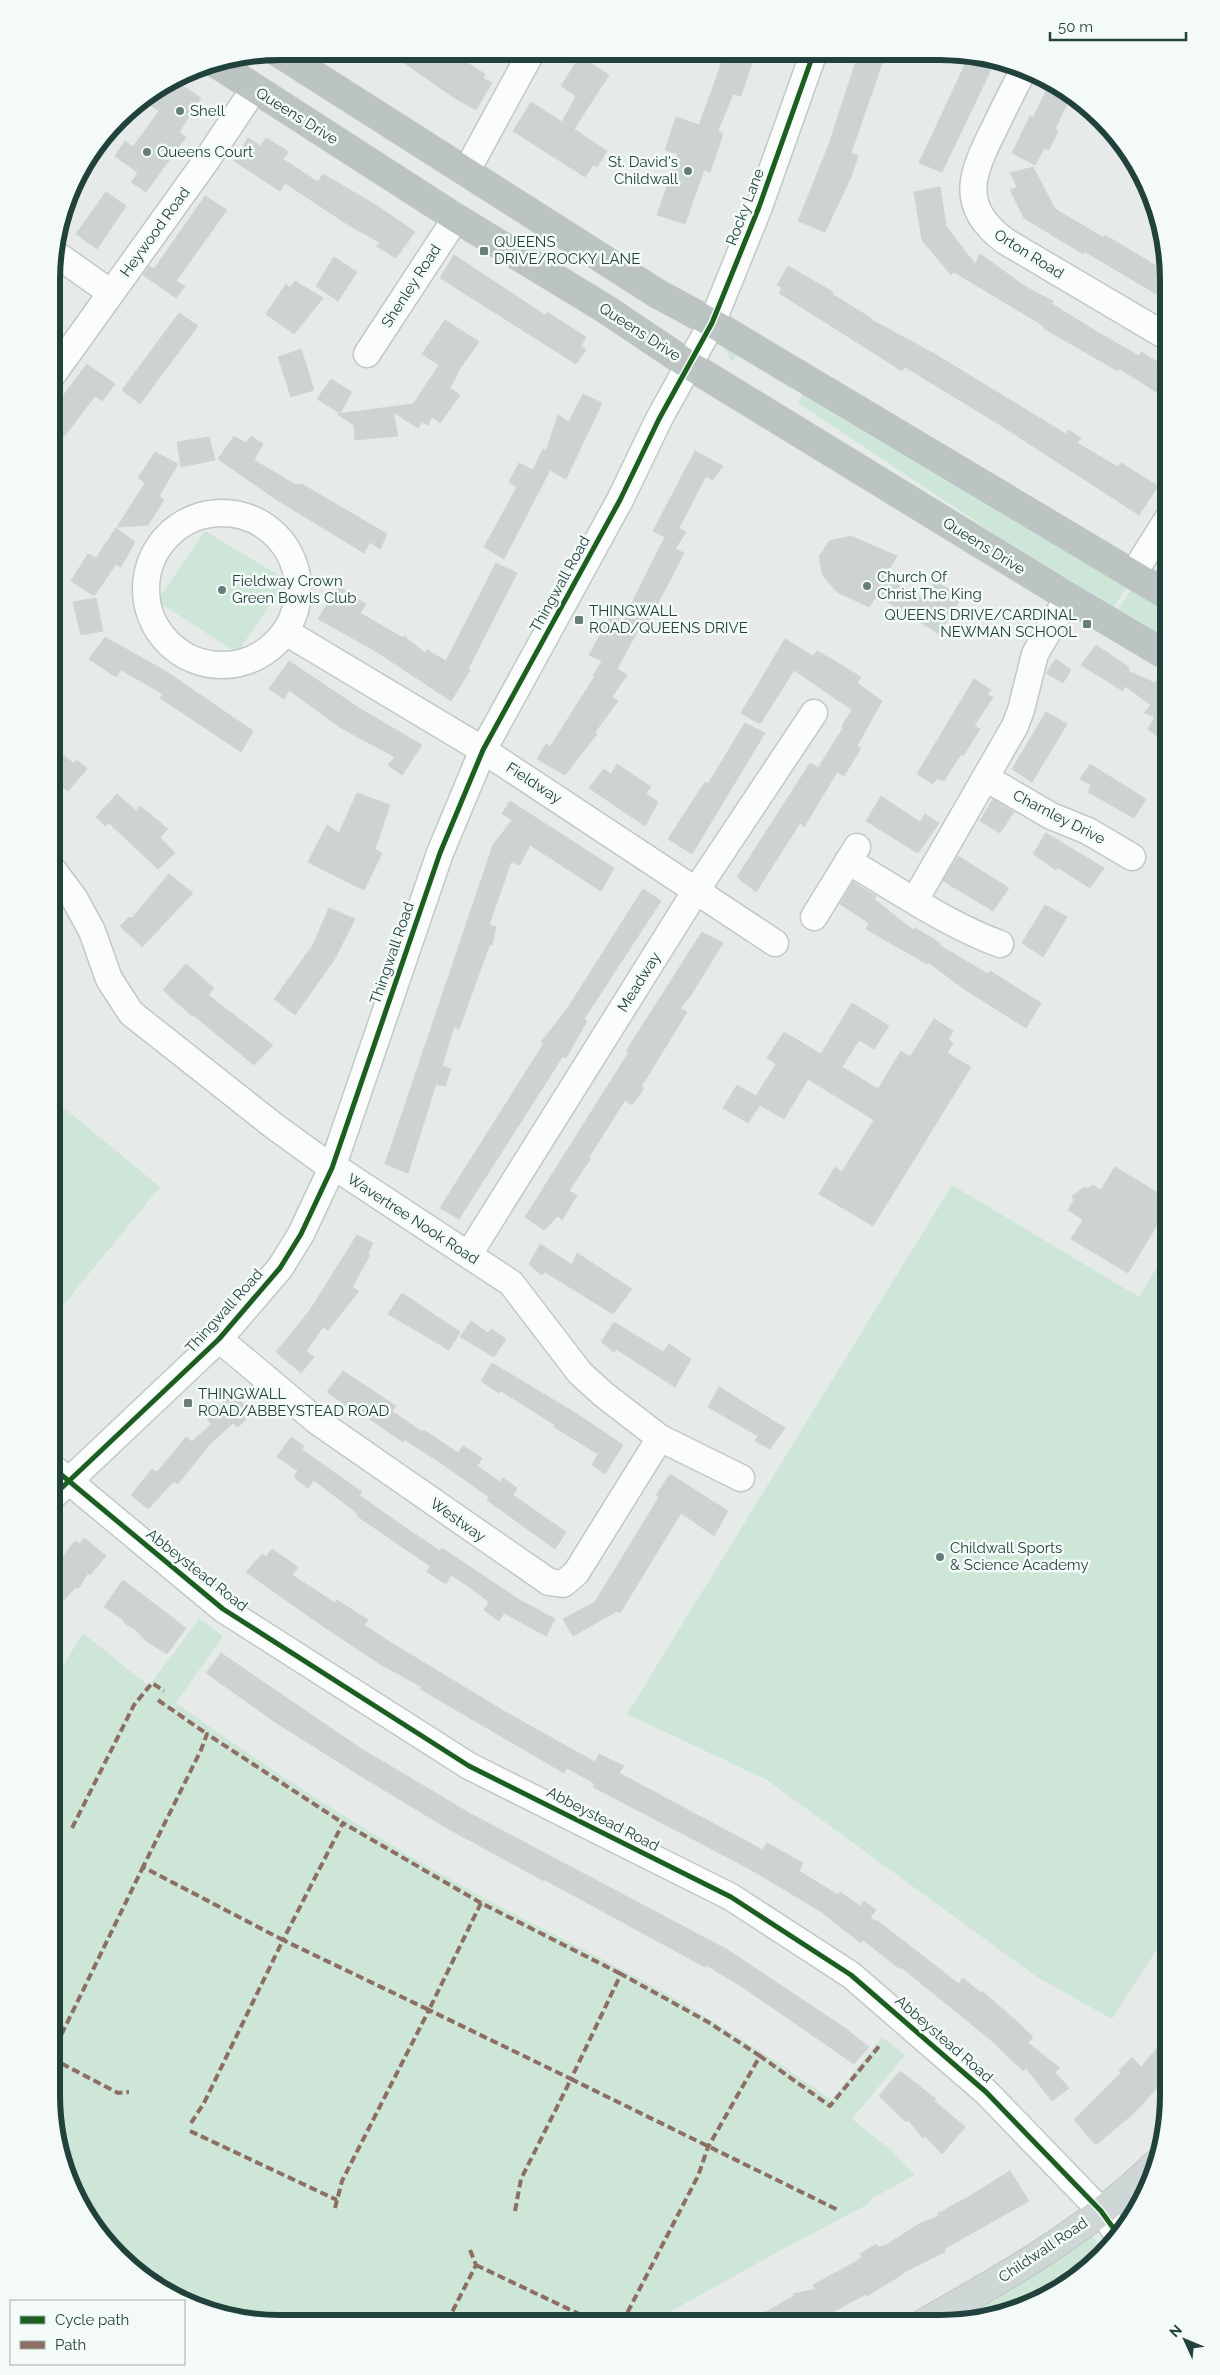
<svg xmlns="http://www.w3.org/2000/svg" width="1220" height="2375" font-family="Raleway,sans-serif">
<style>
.green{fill:#cee6d7}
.building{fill:#ccd3d1;stroke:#ced5d2}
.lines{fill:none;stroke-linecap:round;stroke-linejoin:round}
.minor-casing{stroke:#c3c8c6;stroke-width:29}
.major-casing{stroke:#bdc7c5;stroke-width:30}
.highway-casing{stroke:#bdc7c5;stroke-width:30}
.minor{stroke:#fbfcfc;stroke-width:26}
.major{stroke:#ced7d5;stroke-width:28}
.highway{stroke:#bbc4c3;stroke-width:28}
.quiet{stroke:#8d6e63;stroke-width:4;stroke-dasharray:8 4;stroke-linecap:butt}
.cycleway-casing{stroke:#f4faf8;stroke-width:8}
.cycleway{stroke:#1b5e20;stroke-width:5}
.poi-dot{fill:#667d79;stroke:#f4faf8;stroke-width:2}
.labels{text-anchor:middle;stroke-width:5;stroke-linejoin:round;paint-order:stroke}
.poi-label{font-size:15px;fill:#21423c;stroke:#f4faf8;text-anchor:start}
.street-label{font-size:15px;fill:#21423c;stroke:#f4faf8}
.rim{fill:none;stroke:#21423c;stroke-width:6}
</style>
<rect width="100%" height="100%" fill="#e6ebe9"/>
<path class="green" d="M726,347L795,383L791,389L737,355L732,362L729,358Z
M806,389L1131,580L1114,607L1004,540L798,403Z
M205,531L287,580L237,653L157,601Z
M1135,583L1169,604V640L1118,609Z
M52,1098L160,1187L60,1309L52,1302Z
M952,1185L1139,1297L1168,1249V1932L1112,2019L1037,1977L767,1780L627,1714Z
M199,1619L223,1636L176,1703C271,1771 369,1834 471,1891C527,1922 586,1950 642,1980C708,2016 770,2056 831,2100L882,2037L905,2055L852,2119L891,2150L915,2175L869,2200L870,2203L785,2248L650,2323L250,2322L192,2306L129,2267L90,2222L63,2168L51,2095L52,1691L54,1681L83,1633L149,1686Z
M1151,2182L1133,2215L1122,2202Z
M1087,2229L1101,2247L1056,2278L992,2315L940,2324Z"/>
<path class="building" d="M389,52H450L485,74L483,78L492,83L476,110L453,97Z
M725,54H755L741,96L733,94L718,131L723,134L710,172L704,170L685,224L657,215L678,154L665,150L676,117L699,125Z
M858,55H885L851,153L858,156L851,177L825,232L798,221L829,144Z
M580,56L609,75L574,129L607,151L597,167L593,165L585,177L513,131L531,102L562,122L576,96L561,86Z
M969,56H984L996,59L942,172L919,163Z
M174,80L201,98L179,132L186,137L146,192L131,182L138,173L115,156L125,141L133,147L159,111L142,100Z
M1051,81L1071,95L1055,129L1058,131L1049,150L1044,148L1035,165L1012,153L1030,116L1033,118Z
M248,138L261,146L266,138L289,152L283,159L318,182L323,174L379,207L415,232L396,258L376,246L381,243L350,226L285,183L280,191L234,161Z
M1033,167L1055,209L1104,238L1105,235L1168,273L1169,288L1163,298L1084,251L1083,254L1024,218L1010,190L1017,187L1010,173Z
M940,187L946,226L975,264L980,254L1026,287L1053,301L1052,304L1099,333L1139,356L1141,352L1169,369V400L1120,369L1118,371L1043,328L1044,326L954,272L951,275L922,240L914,192Z
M106,192L126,206L97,249L76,234Z
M205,196L227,210L176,281L185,286L176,298L143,275L149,266L154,269Z
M454,255L545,315L547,312L586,337L581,346L586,350L576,364L440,278Z
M334,257L357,272L338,301L316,286Z
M788,266L833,292L832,294L871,318L870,319L933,353L1066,434L1068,430L1081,438L1077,443L1118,467L1121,463L1158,486L1139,515L997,423L905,367L902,371L779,293L782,288L777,285Z
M295,281L323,298L294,334L266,314L286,284L290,288Z
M179,313L198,326L140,404L122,390Z
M445,320L479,342L461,367L450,388L460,395L440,423L432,417L428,425L422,422L418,428L393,412L398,436L355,440L354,425L337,414L413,404L439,365L422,354Z
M301,349L314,390L291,397L278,357Z
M87,364L115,384L102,401L95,396L53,451V409Z
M331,379L352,392L340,413L317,399Z
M583,394L602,403L566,479L550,470L504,559L484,547L517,487L509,482L519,463L533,470L543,449L546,451L558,415L569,422Z
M234,436L246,443L251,436L263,444L254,460L296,485L302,484L387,534L380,549L370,542L364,553L274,498L218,459Z
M209,437L215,460L181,467L177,442Z
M695,451L723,466L713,480L706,476L679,528L686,532L675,549L684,553L645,628L641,625L617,669L627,675L612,697L618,701L595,732L597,734L565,775L537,759L546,744L550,747L595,676L593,675L602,661L589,655L611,615L623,621L665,537L653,531Z
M155,452L178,464L159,496L164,500L148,525L117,527L145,483L138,478Z
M116,528L135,542L121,567L116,564L94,596L71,581L88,554L96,558Z
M851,536L897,556L885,576L923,599L935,581L962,597L939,634L877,595L869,607L837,592L823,576L819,557L829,541Z
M496,563L517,573L468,669L470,670L451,701L377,652L318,619L338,586L366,604L360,613L403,638L404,636L425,653L427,650L446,661Z
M96,598L103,631L81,635L73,602Z
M105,637L167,672L253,731L241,752L160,698L163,694L121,670L116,677L89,659Z
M785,639L813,656L817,651L833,660L861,677L857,683L882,701L857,746L861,748L844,776L837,772L804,827L800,823L756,892L737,877L810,763L818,768L843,728L842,726L852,710L794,670L760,724L741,713Z
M1096,645L1129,667L1128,671L1155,683L1159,677L1169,683V733L1161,739L1148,729L1155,717L1144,713L1151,705L1125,686L1123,691L1081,665Z
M1056,659L1071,670L1063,683L1046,673Z
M289,661L359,708L422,745L402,775L388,765L395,757L341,728L289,690L284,699L269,689Z
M974,679L991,690L987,695L993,697L974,726L980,729L963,756L961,754L944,781L937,778L933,784L917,774Z
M1046,712L1067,724L1032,782L1012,769Z
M745,723L765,733L692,854L668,839L705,782L708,784Z
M53,746L73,763L77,760L87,769L68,791L57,783L59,781L53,775Z
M617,764L651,787L646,793L658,802L645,826L589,788L604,769L611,774Z
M1090,764L1146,799L1134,818L1088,792L1091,785L1080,779Z
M357,793L390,805L375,849L382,853L364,890L308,862L327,825L339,833Z
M117,794L136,811L140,806L168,829L160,837L175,853L158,869L109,823L105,826L96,817Z
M881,796L920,822L925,814L939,823L918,853L866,821Z
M993,799L1014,812L1000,833L980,821Z
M510,801L614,868L601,891L530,845L520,865L511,862L489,925L496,927L492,945L490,944L459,1029L454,1027L442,1066L451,1069L445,1086L436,1084L408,1173L385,1164L493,845L512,820L502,814Z
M1046,833L1104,868L1090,888L1057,867L1056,870L1033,854Z
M958,856L1009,888L993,911L943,881Z
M169,874L193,893L142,947L120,926L129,917L132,918Z
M853,882L876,896L874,899L913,930L915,928L940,943L939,945L988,974L990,971L1041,1003L1026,1028L964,989L928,962L927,964L866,929L869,923L840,904Z
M643,889L661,901L584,1019L587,1021L566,1058L563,1056L459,1219L440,1208L544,1043L541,1042L567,1009Z
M1045,905L1067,917L1043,957L1022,943Z
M329,908L355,919L334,960L295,1015L274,999L313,945Z
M702,932L723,943L689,998L680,1008L687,1012L641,1087L644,1088L632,1105L625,1100L589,1157L591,1158L569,1191L577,1195L562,1220L558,1216L544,1230L525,1217L629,1052L626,1051Z
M186,964L214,988L208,995L273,1045L254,1065L193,1015L192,1016L163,990Z
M852,1003L889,1026L874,1049L859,1040L842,1067L878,1089L901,1051L910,1057L934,1019L953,1031L948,1039L953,1043L947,1053L971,1067L873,1226L819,1194L835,1167L842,1172L874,1120L808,1079L784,1119L760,1105L748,1123L723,1108L737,1085L756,1096L776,1064L767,1058L784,1032L821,1054Z
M1115,1167L1168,1199V1207L1128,1273L1071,1239L1083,1220L1068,1210L1074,1200L1072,1196L1085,1187L1087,1189L1093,1185L1101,1190Z
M357,1235L373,1243L368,1254L370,1255L352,1287L359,1291L328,1330L323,1327L306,1351L314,1357L301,1373L276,1352L310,1310Z
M540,1244L572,1265L577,1253L632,1289L613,1314L545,1272L541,1275L529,1264Z
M402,1293L460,1332L449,1350L388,1314Z
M471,1321L488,1333L491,1329L506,1339L494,1357L460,1337Z
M614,1322L663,1352L669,1344L691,1359L675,1387L616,1349L614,1352L601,1342Z
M492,1363L577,1414L623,1445L605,1474L592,1465L598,1454L554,1427L555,1425L501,1391L499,1393L481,1381Z
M343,1371L396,1406L392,1411L422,1432L424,1430L458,1453L463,1446L482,1458L477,1466L500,1482L503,1478L517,1488L513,1495L566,1532L555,1549L487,1500L489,1497L444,1465L405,1440L403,1442L365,1416L364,1418L327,1392Z
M719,1387L785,1428L770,1449L755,1441L758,1436L708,1407Z
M233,1392L252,1414L238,1427L233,1423L209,1445L178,1484L174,1481L148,1509L131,1495L152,1469L157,1472L186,1437L192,1442L211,1424L207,1419Z
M291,1437L304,1446L302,1450L362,1492L359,1495L397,1522L440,1551L442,1548L518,1599L555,1619L546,1636L504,1613L499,1621L484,1610L489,1602L468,1586L451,1575L446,1584L427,1572L430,1566L357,1516L358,1514L314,1480L308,1488L294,1477L298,1471L277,1457Z
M670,1474L728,1511L714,1536L681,1513L620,1613L617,1611L573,1636L563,1619L595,1602L659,1497L656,1495Z
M84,1538L106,1556L90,1575L88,1573L78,1589L76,1587L52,1613V1570L75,1541L80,1544Z
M272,1549L298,1567L292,1575L335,1603L337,1600L368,1620L364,1625L390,1642L502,1710L595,1762L599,1754L624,1766L619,1773L763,1850L767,1843L803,1863L799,1871L838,1895L840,1892L860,1906L864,1901L876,1910L870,1918L879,1922L959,1984L963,1978L981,1993L982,1991L1022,2026L1033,2037L1028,2043L1060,2068L1055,2072L1069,2088L1052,2101L1026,2068L1023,2071L992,2041L901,1967L900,1969L863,1940L861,1943L820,1911L748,1868L593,1787L595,1784L567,1768L564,1773L420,1689L422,1687L380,1664L327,1629L246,1572L262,1554L266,1557Z
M123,1580L186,1628L167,1654L146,1641L136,1630L124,1623L125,1621L104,1607Z
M221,1653L360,1748L471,1814L728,1950L845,2028L869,2047L854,2064L744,1988L706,1965L705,1967L545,1880L544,1881L445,1827L356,1773L275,1722L206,1673Z
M1168,2035V2076L1134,2113L1096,2145L1074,2120L1121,2073L1119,2071L1132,2057L1141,2067Z
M900,2071L936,2099L934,2101L965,2127L942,2154L925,2136L923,2138L908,2120L906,2122L879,2096Z
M1010,2171L1029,2201L944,2249L946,2251L902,2273L903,2274L867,2296L866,2294L813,2323H739L771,2309L794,2296L793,2294L815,2289L813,2285L855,2262L862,2257L860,2254L876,2244L878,2247L886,2245L919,2224L939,2216L937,2214L968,2197Z"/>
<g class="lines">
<defs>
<path id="minor" d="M1024,69C1014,88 1004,108 995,127C972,173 957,205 1005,241L1169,338
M466,172L531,53
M53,252L111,293
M367,354L456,218
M53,374L206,161L254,89
M146 589a76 76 0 1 1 152 0a76 76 0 1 1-152 0Z
M1133,574L1169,517
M286,632L483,750L775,943
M986,778L1051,816L1088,831L1132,857
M848,861C898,890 946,924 1000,944
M53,870L74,898L92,931L109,979L131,1013L274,1126L332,1168L344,1173L511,1283L580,1373L603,1394L660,1438L741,1478
M915,900L1015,726L1021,710L1035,654L1068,597
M814,917L857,847
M469,1254L697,889L814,713
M219,1339L317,1421L549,1582L563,1584L576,1573L660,1438
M52,1467L223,1609L469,1766L731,1897L851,1975L986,2092L1101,2211L1119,2236
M52,1497L219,1339L280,1268L301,1234L332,1168L440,853L483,750L620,500L659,419L712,323L759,207L813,55"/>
<path id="major" d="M922,2324C1004,2278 1087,2231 1156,2164"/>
<path id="highway" d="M278,52L658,294L712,323L1169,596
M217,64L456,218L604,308L689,365L1068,597L1169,657"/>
</defs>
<use href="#minor" class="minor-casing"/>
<use href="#major" class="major-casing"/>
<use href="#highway" class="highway-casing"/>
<use href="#minor" class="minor"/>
<use href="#major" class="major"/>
<use href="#highway" class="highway"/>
<path class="quiet" d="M158,1700L207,1734
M72,1828L134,1705L152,1683L164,1691
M481,1903L343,1823L283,1940L429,2010L481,1903L621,1974
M51,2056L143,1867
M51,2058L118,2093L129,2092
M191,2123L204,2103L283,1940L143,1867L201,1750L207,1734L343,1823
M190,2131L337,2200
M335,2208L342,2181L429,2010L571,2079L621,1974L708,2022L760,2056
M515,2211L521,2179L571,2079L840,2211
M476,2265L598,2323
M447,2322L476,2265L470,2250
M622,2323L698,2176L708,2147L760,2056L830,2106L880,2045"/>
<defs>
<path id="cycleway" d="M52,1467L223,1609L469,1766L731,1897L851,1975L986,2092L1101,2211L1119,2236
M52,1497L219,1339L280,1268L301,1234L332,1168L440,853L483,750L620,500L659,419L712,323L759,207L813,55"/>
</defs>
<use href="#cycleway" class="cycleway-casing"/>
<use href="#cycleway" class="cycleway"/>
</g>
<g class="poi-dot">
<circle cx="180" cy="111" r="5"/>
<circle cx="147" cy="152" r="5"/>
<circle cx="688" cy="171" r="5"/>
<rect x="479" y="246" width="10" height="10" rx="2.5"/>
<circle cx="867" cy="586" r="5"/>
<circle cx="222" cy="590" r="5"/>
<rect x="574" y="615" width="10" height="10" rx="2.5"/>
<rect x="1082" y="619" width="10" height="10" rx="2.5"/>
<rect x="183" y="1398" width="10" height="10" rx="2.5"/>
<circle cx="940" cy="1557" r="5"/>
</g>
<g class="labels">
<g class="poi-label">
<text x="190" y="116">Shell</text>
<text x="157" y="157">Queens Court</text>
<text x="678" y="167" text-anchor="end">St. David's<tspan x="678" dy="17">Childwall</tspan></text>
<text x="494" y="247">QUEENS<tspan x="494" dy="17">DRIVE/ROCKY LANE</tspan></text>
<text x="877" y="582">Church Of<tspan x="877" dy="17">Christ The King</tspan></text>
<text x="232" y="586">Fieldway Crown<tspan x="232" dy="17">Green Bowls Club</tspan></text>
<text x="589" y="616">THINGWALL<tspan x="589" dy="17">ROAD/QUEENS DRIVE</tspan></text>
<text x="1077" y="620" text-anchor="end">QUEENS DRIVE/CARDINAL<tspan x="1077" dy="17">NEWMAN SCHOOL</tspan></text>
<text x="198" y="1399">THINGWALL<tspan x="198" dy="17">ROAD/ABBEYSTEAD ROAD</tspan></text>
<text x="950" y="1553">Childwall Sports<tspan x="950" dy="17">&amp; Science Academy</tspan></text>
</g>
<g class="street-label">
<text transform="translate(297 116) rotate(32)" y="5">Queens Drive</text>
<text transform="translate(745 207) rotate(-69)" y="5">Rocky Lane</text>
<text transform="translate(155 232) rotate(-54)" y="5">Heywood Road</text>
<text transform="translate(1029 254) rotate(32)" y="5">Orton Road</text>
<text transform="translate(411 286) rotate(-57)" y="5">Shenley Road</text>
<text transform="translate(640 332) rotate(33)" y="5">Queens Drive</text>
<text transform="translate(984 546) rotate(32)" y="5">Queens Drive</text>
<text transform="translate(560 584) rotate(-61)" y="5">Thingwall Road</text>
<text transform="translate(534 783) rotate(33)" y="5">Fieldway</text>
<text transform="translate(1059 817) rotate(27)" y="5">Charnley Drive</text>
<text transform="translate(392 953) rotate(-71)" y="5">Thingwall Road</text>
<text transform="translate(639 982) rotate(-58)" y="5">Meadway</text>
<text transform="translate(413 1219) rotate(33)" y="5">Wavertree Nook Road</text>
<text transform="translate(224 1311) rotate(-48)" y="5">Thingwall Road</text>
<text transform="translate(458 1520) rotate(35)" y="5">Westway</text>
<text transform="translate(197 1570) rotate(38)" y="5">Abbeystead Road</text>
<text transform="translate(603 1819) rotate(27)" y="5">Abbeystead Road</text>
<text transform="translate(944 2039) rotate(41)" y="5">Abbeystead Road</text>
<text transform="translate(1043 2250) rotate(-34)" y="5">Childwall Road</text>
</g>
</g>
<path d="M0 0H1220V2375H0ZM280 60H940A220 220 0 0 1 1160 280V2095A220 220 0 0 1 940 2315H280A220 220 0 0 1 60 2095V280A220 220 0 0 1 280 60Z" fill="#f4faf8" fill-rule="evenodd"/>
<path class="rim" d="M280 60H940A220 220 0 0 1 1160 280V2095A220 220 0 0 1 940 2315H280A220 220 0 0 1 60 2095V280A220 220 0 0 1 280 60Z"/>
<rect x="10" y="2300" width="175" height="65" fill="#f4faf8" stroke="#a0b0ad"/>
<rect x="20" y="2316" width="25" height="8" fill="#1b5e20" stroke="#a0b0ad"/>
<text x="55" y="2325" font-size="15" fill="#21423c">Cycle path</text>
<rect x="20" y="2341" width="25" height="8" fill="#8d6e63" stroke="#a0b0ad"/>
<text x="55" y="2350" font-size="15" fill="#21423c">Path</text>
<g transform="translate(1185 2340) rotate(314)" stroke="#f4faf8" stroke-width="4" paint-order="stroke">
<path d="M0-4L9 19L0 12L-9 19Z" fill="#21423c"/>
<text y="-8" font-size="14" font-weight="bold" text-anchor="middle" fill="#21423c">N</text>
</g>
<path d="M1050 32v8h136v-8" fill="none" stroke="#21423c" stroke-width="2.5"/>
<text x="1058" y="32" font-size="15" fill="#21423c" stroke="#f4faf8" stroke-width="4" paint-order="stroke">50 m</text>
</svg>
